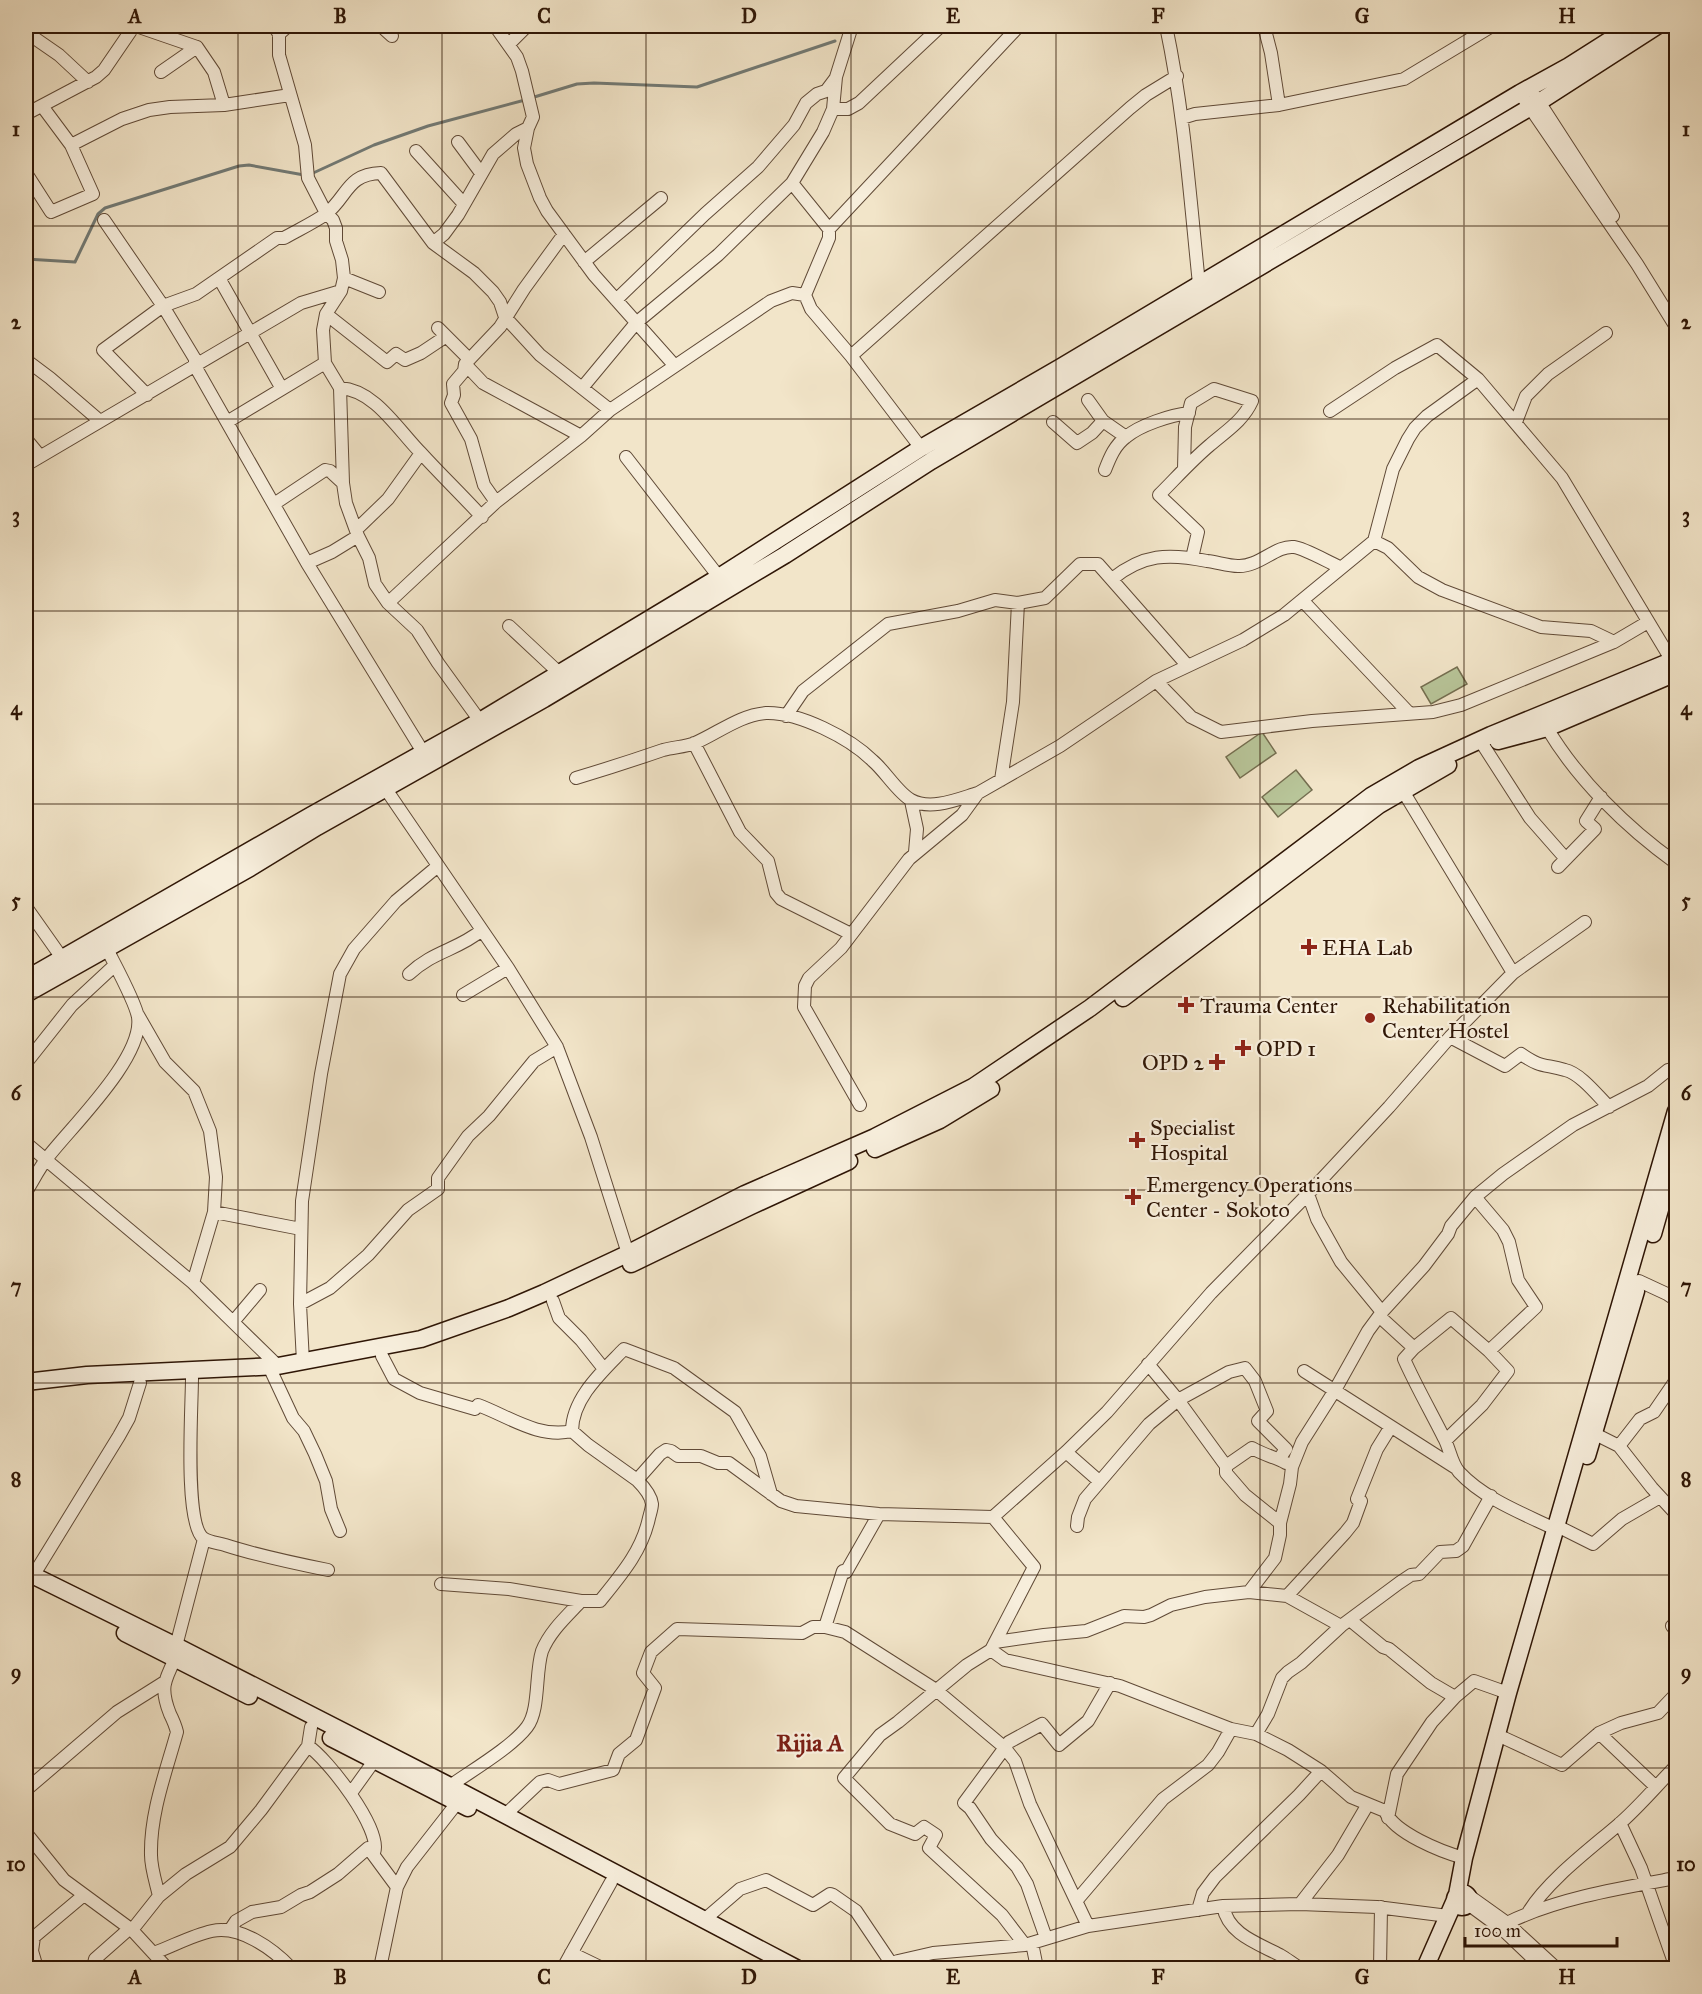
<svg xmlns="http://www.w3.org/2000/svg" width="1702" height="1994" font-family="'IM FELL Great Primer',serif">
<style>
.green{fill:#b8c599;stroke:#746e50;stroke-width:1.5}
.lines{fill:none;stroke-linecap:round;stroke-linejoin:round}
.stream{stroke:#727a75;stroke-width:3}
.street-casing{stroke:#604a37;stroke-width:14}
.secondary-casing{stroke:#2f1606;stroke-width:19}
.street{stroke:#f7eedc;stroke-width:12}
.secondary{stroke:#f7eedc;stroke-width:16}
.grid{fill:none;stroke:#2f1606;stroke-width:1.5;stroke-opacity:0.55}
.poi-dot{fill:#8f2418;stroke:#f7eedc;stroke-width:2}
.labels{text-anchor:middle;stroke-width:4.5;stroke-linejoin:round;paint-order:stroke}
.poi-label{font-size:22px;fill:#2f1606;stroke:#f7eedc;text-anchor:start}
.neighbourhood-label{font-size:24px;font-weight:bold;fill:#7a1f14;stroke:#f7eedc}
.neatline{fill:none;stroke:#2f1606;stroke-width:2}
.grid-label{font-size:20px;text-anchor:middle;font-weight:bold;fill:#2f1606}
</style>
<rect width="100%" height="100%" fill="#f2e5c9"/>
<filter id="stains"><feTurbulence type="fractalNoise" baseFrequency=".00333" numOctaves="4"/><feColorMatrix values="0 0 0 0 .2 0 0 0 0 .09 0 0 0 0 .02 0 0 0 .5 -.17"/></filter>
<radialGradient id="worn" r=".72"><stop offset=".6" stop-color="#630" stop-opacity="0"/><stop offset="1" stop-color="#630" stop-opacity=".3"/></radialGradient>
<path class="green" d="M1457,667L1467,684L1431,704L1421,687Z
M1262,732L1276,753L1240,778L1226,757Z
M1296,770L1312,790L1278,817L1262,797Z"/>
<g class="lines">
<path class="stream" d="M531,98L577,84L594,83L697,87L835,41
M311,174L374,145L428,126L525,100
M26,259L75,262L98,214L105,208L239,166L249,165L304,175"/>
<defs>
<path id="street" d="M136,26L197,47L214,72L224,105
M274,26L279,34V55L305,145L308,178L326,213L333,220L336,228V241L342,260L344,278L341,291L326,314L323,330L325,363L340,388L343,483L346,503L358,536L369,558L375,584L388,603L417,630L438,663L480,721
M381,26L392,36
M495,26L517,57L522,71L533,117L528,128L524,148L527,164L540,198L547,211L594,275L675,366
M1166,26C1184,111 1190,197 1199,284
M1264,26L1271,53L1279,105
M26,29L33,37L59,55L88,82
M279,34L288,26
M509,44L527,26
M161,72L197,47
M1520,93L1637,264L1676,327
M1536,97L1613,216
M42,106L71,145L122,119L149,110L170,107L224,105L290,95
M833,109H848L859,103L941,26
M26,114L96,77L104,70L132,29L137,26
M1182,118L1195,114L1279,105L1404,79L1492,26
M458,142L481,173
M416,151L464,204
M26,173L51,212L93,194L71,145
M792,183L829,229
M104,220L163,306L195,359V366L307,563L423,752
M564,234L524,289L500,327L465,364L483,383L581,436
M433,243L444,234L458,215L493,154L516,134L528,128
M584,262L661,198
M219,278L282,389
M344,278L379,292
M616,300L705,214L758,167L794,125L806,103L817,94L826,91L835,79
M326,314L387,362L396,354L405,360L421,353L445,337
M438,328L469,359
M851,356L1130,108L1146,95L1177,76
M26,360L50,378L100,421
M465,364L464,371L453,384L454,395L451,403L471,439L484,485L496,502
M340,388C375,390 398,430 421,453C441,475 462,495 482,517
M582,388L636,323L718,255L792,183L823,132L833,109L836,77L852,26
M147,395L103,350L163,306L196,294L277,238H284C298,230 313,223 326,214C348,196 347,174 381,173L433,243L474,273L493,292L500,302L505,317L540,355L610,410
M1088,400L1103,421L1126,437
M1330,411L1395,368L1437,345L1478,379L1562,478L1672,661
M227,422L325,363
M1053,422L1077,443L1092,433L1103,421
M1516,422L1526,396L1548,374L1606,333
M26,439L40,456
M921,448L851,356L811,309L805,295L829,238V229L1019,26
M626,457L719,577
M26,465L301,303L341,291
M1184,469L1185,427L1191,403L1214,389L1252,401C1243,421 1226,431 1210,445C1192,460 1176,478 1159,495L1198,532L1192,558
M1105,470C1110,457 1115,445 1126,437C1140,425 1171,415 1189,413
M274,504L325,470L330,471L343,483
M357,529L388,499L421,453
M1374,541L1388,548L1418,577L1442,590L1541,627L1591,631L1614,642L1648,622
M307,563L332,552L358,536
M1112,579C1143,554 1168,553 1207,561C1217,562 1228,566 1238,566C1259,567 1276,545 1294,547C1304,548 1330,563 1340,567
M1302,600L1409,713
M388,603L496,502L581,436L610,410L771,301L792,293L805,295
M509,626L555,669
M1156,681L1191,717L1221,732L1312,721L1433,712L1461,705L1614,642
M786,716L803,691L888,624L958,611L995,600L1018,603L1045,598L1080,564H1098L1187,665
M1547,728C1578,780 1627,828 1676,863
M694,743L740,832L768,861L776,893L781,899L851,934
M1483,745L1530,818L1566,859
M576,778C606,769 634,760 663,750C674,747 685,747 695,743C718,733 740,715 766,713C799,712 850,738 873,761C885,771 898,793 911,800C931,811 958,799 978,793
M1001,780L1013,702L1018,603
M381,782L508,968L557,1047L591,1137L630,1260
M911,801L917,829L915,852
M1558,867L1595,829L1586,821L1601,797
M26,907L62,958
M1513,973L1585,922
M409,974C433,951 458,950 482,930
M463,995L508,968
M138,1015L165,1062L194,1091L210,1131L216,1177L214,1212L193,1283
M1450,1037L1505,1066L1521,1054C1541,1068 1544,1064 1565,1070C1580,1073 1598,1096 1609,1107
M26,1063L72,1005L115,965
M860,1105L804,1007L805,986L809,978L841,948L909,859L962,815L978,793L1060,746L1156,681L1243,640L1284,615L1374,541L1393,469L1408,439L1415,428L1427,416L1478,379
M26,1143L193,1283L278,1366
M26,1192C33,1181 39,1168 48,1157C72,1126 144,1057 138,1017C135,1001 115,965 107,949
M1308,1194L1317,1219L1341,1262L1382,1312
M1475,1197L1503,1230L1509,1242L1518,1280L1536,1307L1489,1351
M214,1212L301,1229
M1639,1281L1667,1294L1676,1300
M553,1301L559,1318L581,1340L604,1369
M300,1304L330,1288L368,1255L408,1210L438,1189V1178L468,1136L489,1116L534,1061L557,1047
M1379,1316L1414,1348
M233,1322L260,1290
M382,1356L394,1379L420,1393L475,1409L478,1405C508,1416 539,1439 572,1431
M303,1362L300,1304L302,1201L321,1074L340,974L354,949L396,901L438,866
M1148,1364L1178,1400L1226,1466L1252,1448C1264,1455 1275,1457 1286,1463
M1304,1371L1456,1468
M272,1373L293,1418L304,1431L315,1454L326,1481L331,1509L340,1531
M192,1378C192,1406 184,1522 203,1538C208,1542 218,1543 225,1545C259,1556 293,1563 328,1570
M1595,1434L1619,1446L1652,1488L1676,1514
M1446,1440L1482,1405L1508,1371L1489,1351L1451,1318L1414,1348L1404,1359C1416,1386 1431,1412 1444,1438C1450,1449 1451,1463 1459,1472C1484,1499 1524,1514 1555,1529
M1619,1446L1640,1419L1654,1412L1676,1380
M1066,1452L1099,1481
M1226,1466V1473L1245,1495L1280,1523
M637,1480L660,1454L666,1450L671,1451L678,1456H701L718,1463H729L781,1501L796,1506L879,1514L993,1517L1066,1452L1107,1412L1211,1293L1308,1194L1389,1107L1450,1037L1513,973L1403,791
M993,1517L1034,1567L991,1650L967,1665L898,1722L880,1735L844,1778L890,1824L915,1834L924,1827L936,1835L929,1848L1002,1915L1025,1945
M1077,1526L1078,1517L1085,1499L1149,1424L1178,1400L1229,1372L1245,1368L1255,1381L1267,1411L1258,1421L1286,1449L1279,1459
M1563,1529L1593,1544L1622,1519L1660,1497
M33,1576L119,1436L129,1418L140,1383
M441,1584L509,1589L581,1601H600C621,1575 642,1551 649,1518C650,1514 652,1508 652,1504C651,1495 643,1486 637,1480L588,1445L572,1431C572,1398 603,1371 624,1349L674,1368L735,1412L760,1456L771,1494
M1249,1592L1275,1558L1280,1535V1523L1290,1484L1292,1467L1302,1442L1335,1390L1368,1331L1382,1312L1424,1266L1448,1234L1451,1226L1475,1197L1503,1174L1573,1125L1648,1086L1668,1070L1676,1069
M1287,1596L1345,1533L1353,1523L1361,1501L1357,1499L1377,1449L1390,1428
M1350,1620L1383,1647L1389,1649L1431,1683L1455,1697
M1672,1626L1676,1631
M825,1627L843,1571L846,1572L879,1514
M995,1642L1044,1635L1086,1631L1124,1616L1144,1617L1151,1615L1171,1605L1205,1597L1249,1592L1287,1596L1341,1626
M176,1646L204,1539
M991,1650L1005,1660L1120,1686L1231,1729L1256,1734L1288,1750L1321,1771L1351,1797L1385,1811C1394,1833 1442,1852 1464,1858
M1599,1733L1656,1787
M1256,1734L1268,1714L1282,1678L1288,1672L1301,1663L1341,1626L1399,1583L1411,1575L1419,1574L1440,1552L1456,1551L1463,1546L1491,1496
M1504,1738L1562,1765L1599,1733L1621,1723L1658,1713L1676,1694
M308,1746C327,1758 383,1830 374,1853L371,1851
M450,1786C471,1771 512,1747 527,1727C540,1710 535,1673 542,1651C550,1631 567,1616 581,1601
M26,1790L117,1712L163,1683
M351,1793L374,1761
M504,1816L540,1782L548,1780L559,1784L613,1770L619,1754L636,1740L655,1688L643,1673L651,1652L677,1629L802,1633L813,1627H825L845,1632L936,1690L1004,1747L1015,1761L1030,1804L1088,1926
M1388,1818L1397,1774L1432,1722L1455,1697L1474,1681L1508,1693
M1620,1823L1641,1868L1676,1968
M26,1833L64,1880L132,1930L167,1968
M369,1849L397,1887
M1465,1893L1507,1923L1556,1968
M159,1896L186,1874L230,1847L261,1810L308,1746L311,1727
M1077,1900L1163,1799L1208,1765L1218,1752L1231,1729
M1300,1904L1338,1855L1368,1804
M1468,1904L1502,1929L1543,1968
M1223,1906C1228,1934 1257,1943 1280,1955C1287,1959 1293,1964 1300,1968
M1198,1910L1203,1893L1215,1877L1299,1795L1321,1771
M1528,1913C1546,1882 1590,1849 1618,1825C1639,1807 1657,1785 1676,1766
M704,1920L740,1889L766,1880L813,1905L830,1894L833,1895L856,1911L891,1963
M1507,1923C1558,1898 1621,1888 1676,1878
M132,1930L159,1896C156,1883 151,1868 151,1855C150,1813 166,1772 177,1732C175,1724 173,1720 170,1714C160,1689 164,1681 175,1659
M224,1930H230L236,1921L252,1912L281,1907L301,1895L310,1892L338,1874L368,1848
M1046,1938L1027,1884L1017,1867L991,1839L970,1808L964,1803L1009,1742L1042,1724L1059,1745L1088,1721L1110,1683
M1032,1943L1037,1968
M154,1953C173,1946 193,1935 212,1931C240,1925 273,1949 291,1968
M571,1953L602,1968
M37,1968L32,1951L34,1937L84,1895
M93,1968L95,1959L129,1929
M380,1968L397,1887L407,1867L457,1803
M563,1968L611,1882
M879,1968L898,1961L933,1953L1025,1945L1088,1926L1223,1906L1300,1904L1377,1907L1448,1916
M1380,1968L1381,1907"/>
<path id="secondary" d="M1498,741L1547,728L1676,673
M26,979L310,816L480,721L719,577L921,448L1061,367L1520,93L1569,66L1632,26
M26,994L250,868L317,827L544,699L785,555L931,461L1539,102L1657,26
M1123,998L1379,805L1448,765
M875,1149L940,1120L991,1089
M1653,1234L1676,1153
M631,1264L751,1206L849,1161
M26,1382L87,1375L278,1366L421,1339L509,1308L544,1293L627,1254L745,1194L875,1137L973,1087L1090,1008L1371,796L1419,768L1491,735L1676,659
M1587,1456L1636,1291
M26,1572L176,1646L450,1786L796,1968
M125,1633L249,1696
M331,1738L468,1808
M1455 1900a7 7 0 1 1 14 0a7 7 0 1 1-14 0Z
M1457,1895L1464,1858L1508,1693L1676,1111
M1425,1968L1455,1900"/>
</defs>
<use href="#street" class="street-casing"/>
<use href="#secondary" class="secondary-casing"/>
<use href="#street" class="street"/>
<use href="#secondary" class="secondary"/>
</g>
<path class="grid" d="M238,26V1968M442,26V1968M646,26V1968M851,26V1968M1056,26V1968M1260,26V1968M1464,26V1968M26,226H1676M26,419H1676M26,611H1676M26,804H1676M26,997H1676M26,1190H1676M26,1383H1676M26,1575H1676M26,1768H1676"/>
<g class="poi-dot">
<path d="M1306 938h6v6h6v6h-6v6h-6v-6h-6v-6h6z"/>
<path d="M1183 996h6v6h6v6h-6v6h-6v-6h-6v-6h6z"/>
<circle cx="1370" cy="1018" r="6"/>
<path d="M1240 1039h6v6h6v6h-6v6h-6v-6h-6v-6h6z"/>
<path d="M1214 1053h6v6h6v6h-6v6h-6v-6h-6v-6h6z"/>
<path d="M1134 1131h6v6h6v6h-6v6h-6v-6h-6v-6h6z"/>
<path d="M1130 1188h6v6h6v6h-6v6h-6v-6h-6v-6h6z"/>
</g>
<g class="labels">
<g class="poi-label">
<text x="1322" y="955">EHA Lab</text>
<text x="1200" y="1013">Trauma Center</text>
<text x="1382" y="1013">Rehabilitation<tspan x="1382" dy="25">Center Hostel</tspan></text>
<text x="1256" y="1056">OPD 1</text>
<text x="1204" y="1070" text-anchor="end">OPD 2</text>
<text x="1150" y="1135">Specialist<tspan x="1150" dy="25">Hospital</tspan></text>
<text x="1146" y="1192">Emergency Operations<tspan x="1146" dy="25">Center - Sokoto</tspan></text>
</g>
<g class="neighbourhood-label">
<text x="810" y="1751">Rijia A</text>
</g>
</g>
<rect width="1702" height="1994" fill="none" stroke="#f2e5c9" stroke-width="66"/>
<path d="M1465 1937v9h152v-9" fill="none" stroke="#2f1606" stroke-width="3"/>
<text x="1474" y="1937" font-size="18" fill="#2f1606" stroke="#f7eedc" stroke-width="4.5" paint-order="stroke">100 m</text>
<rect x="33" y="33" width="1636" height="1928" class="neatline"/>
<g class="grid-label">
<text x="135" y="23">A</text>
<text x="340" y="23">B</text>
<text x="544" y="23">C</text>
<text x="749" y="23">D</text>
<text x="953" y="23">E</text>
<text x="1158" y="23">F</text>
<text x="1362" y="23">G</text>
<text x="1567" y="23">H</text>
<text x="16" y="136">1</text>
<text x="1686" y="136">1</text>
<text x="16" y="329">2</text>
<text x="1686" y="329">2</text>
<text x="16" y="522">3</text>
<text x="1686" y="522">3</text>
<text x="16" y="715">4</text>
<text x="1686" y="715">4</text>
<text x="16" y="907">5</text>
<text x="1686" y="907">5</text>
<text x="16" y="1100">6</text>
<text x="1686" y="1100">6</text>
<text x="16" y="1293">7</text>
<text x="1686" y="1293">7</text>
<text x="16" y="1486">8</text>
<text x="1686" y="1486">8</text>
<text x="16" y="1679">9</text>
<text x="1686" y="1679">9</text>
<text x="16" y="1871">10</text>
<text x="1686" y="1871">10</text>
<text x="135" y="1984">A</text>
<text x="340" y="1984">B</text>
<text x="544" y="1984">C</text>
<text x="749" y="1984">D</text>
<text x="953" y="1984">E</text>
<text x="1158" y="1984">F</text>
<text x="1362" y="1984">G</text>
<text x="1567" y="1984">H</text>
</g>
<rect width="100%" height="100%" filter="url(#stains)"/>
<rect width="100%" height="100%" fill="url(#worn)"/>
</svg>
